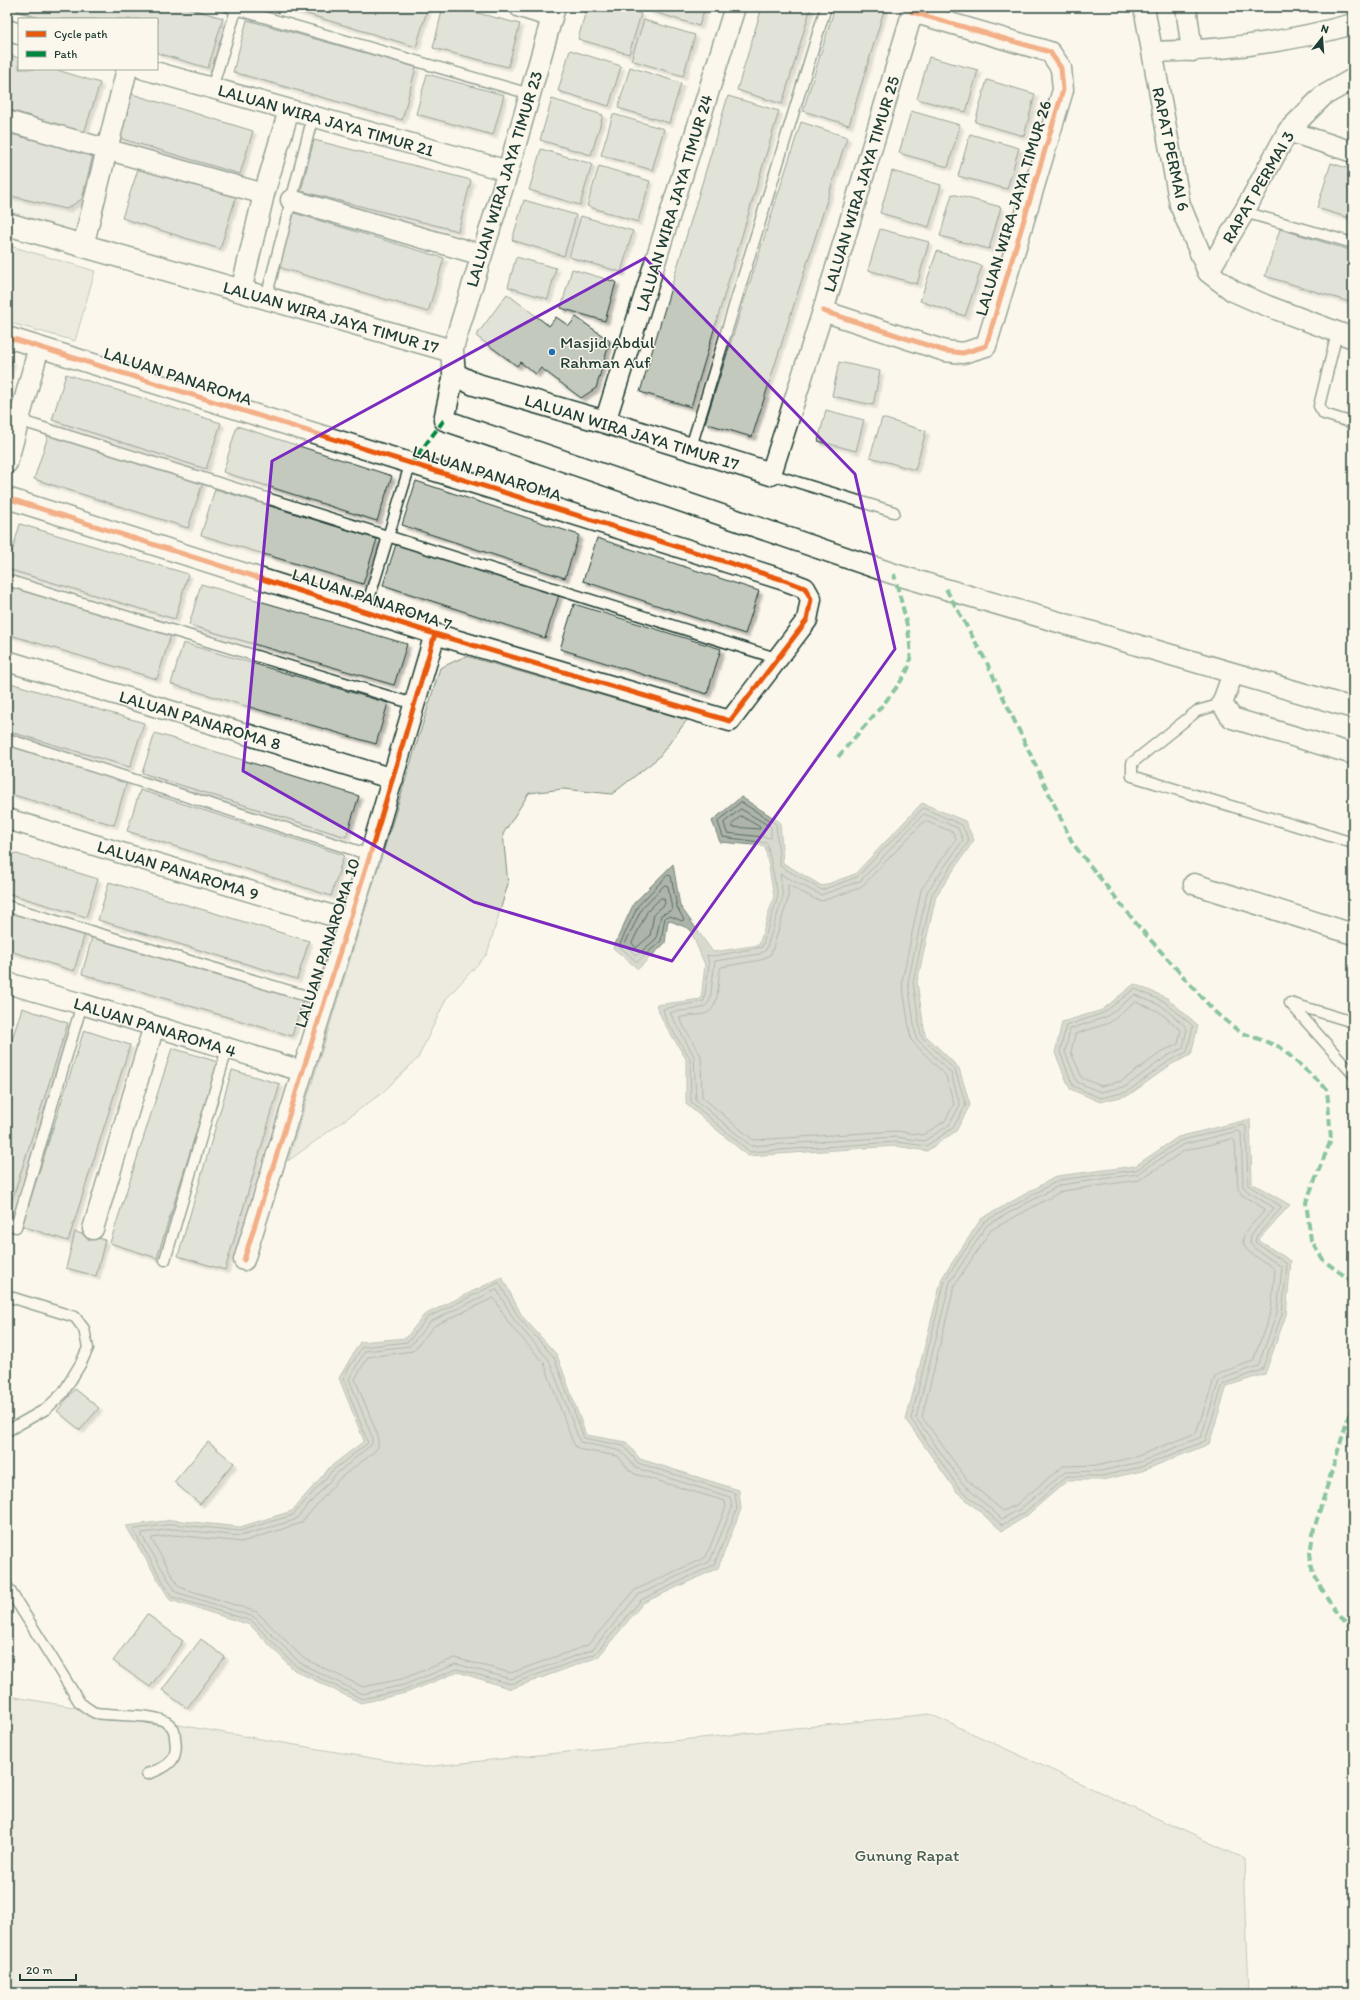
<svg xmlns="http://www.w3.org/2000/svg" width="1360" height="2000" font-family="Itim,sans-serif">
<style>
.built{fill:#eae9de}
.green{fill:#dbdcd1;stroke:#7d8c82}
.water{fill:#adb4aa;stroke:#74847b}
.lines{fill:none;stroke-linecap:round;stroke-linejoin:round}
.shore{stroke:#586d63;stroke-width:1}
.building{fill:#c4c9be;stroke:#1f3d34;filter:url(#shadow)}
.service-casing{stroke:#1f3d34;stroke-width:13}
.minor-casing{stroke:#1f3d34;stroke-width:23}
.tertiary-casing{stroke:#1f3d34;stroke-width:25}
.service{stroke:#fbf7ec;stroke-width:10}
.minor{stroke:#fbf7ec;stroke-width:20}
.tertiary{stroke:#fbf7ec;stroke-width:22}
.quiet{stroke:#00873e;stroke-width:4;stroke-dasharray:8 4;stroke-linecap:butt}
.cycleway-casing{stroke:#fbf7ec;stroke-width:8}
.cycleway{stroke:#e8590c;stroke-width:5}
.marked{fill:none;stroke:#7b2cbf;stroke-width:3;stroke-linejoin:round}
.poi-dot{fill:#1f6fb2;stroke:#fbf7ec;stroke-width:1.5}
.labels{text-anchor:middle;stroke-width:3;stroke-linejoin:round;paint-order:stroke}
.street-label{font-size:17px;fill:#1f3d34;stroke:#fbf7ec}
.poi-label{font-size:17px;fill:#1f3d34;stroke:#fbf7ec;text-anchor:start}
.park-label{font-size:17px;fill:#455d53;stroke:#fbf7ec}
</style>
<defs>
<filter id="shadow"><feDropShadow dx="3.5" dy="3.5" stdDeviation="1" flood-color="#0004"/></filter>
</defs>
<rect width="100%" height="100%" fill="#fbf7ec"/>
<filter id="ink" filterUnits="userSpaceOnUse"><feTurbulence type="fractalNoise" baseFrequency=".025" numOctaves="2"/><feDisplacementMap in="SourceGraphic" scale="8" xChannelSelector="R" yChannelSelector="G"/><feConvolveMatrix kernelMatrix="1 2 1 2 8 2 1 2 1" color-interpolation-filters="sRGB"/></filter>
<g filter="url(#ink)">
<path class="built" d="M7,119L106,147L81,249L7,227Z"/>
<path class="green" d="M7,245L95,271L75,341L7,322Z
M466,656L687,720L658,758L612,794L563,789L529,793L503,834L508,884L487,954L446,999L418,1058L382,1093L288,1161L440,668Z
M9,1696L424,1767L930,1714L1243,1858L1248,1993H7V1698Z"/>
<path class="water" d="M741,797L780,822L783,863L822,886L855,874L922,803L965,821L974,840L936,896L917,982L925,1035L959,1068L970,1105L956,1131L927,1151L896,1146L748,1156L686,1104V1059L663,1021L656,1005L701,999L705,965L690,929L668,920L665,943L638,969L613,948L634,903L673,864L680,906L713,952L759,945L774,896L765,846L720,842L712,821Z
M1134,984L1167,998L1198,1025L1191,1055L1172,1064L1129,1095L1100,1102L1070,1089L1055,1053L1062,1022L1102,1010Z
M1250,1119L1252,1183L1290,1205L1258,1240L1291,1261L1286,1315L1265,1374L1227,1386L1209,1444L1142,1471L1102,1480H1068L1025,1517L1002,1531L956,1491L906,1420L942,1278L981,1219L1057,1176L1135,1166L1178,1137Z
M502,1277L522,1316L557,1355L586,1435L626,1442L640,1459L739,1490L741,1509L718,1568L643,1603L598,1657L511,1689L458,1672L406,1693L361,1703L294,1670L250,1625L170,1600L126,1526L173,1520L240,1527L292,1511L330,1467L364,1441L339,1378L360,1342L406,1338L424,1315Z"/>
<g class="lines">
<path class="shore" d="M741,802L776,824L780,866L822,890L857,877L923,808L962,825L969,841L932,894L913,982L921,1036L955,1070L966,1105L953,1128L926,1146L896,1142L750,1152L691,1102L690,1058L666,1020L663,1009L704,1001L709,965L707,955L714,956L762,947L778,896L767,843L723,837L718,822Z
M741,809L771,827V838L727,833L724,823Z
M924,814L958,828L963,840L927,892L908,982L916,1038L951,1073L960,1105L949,1125L924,1141L896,1137L751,1146L696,1100L694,1056L670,1013C681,1008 705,1014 710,1000L715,961L760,954L766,950L783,897L780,874L821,895L860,881Z
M741,816L760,827V829L732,827V825Z
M925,821L953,832L956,839L921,890L902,982L911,1040L946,1076L954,1104L945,1121L923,1135L896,1131L753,1140L702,1097L701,1056L679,1018C686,1015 696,1016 704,1014C722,1009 716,980 721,967L761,960L771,954L788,899V885L815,899L822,901L860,888Z
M668,875L671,876L677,907L684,920L682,921L670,916L665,917L661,941L637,962L619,946L638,906Z
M665,885L668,886L672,910L661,915L656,939L636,956L625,944L642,908Z
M661,898H664L665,904L654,914L650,936L636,948L632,943L647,912Z
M1135,989L1165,1002L1193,1026L1187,1052L1169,1061L1127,1092L1100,1098L1073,1086L1060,1052L1066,1026L1103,1013Z
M1135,995L1162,1006L1187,1028L1183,1048L1167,1056L1125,1087L1100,1092L1077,1082L1065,1052L1070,1029L1106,1017Z
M1136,1002L1158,1011L1181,1030L1178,1044L1163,1051L1122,1081L1101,1086L1082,1078L1071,1052L1075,1034L1109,1023Z
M1244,1125L1246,1127L1248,1185L1282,1207L1256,1237L1255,1242L1287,1264L1282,1314L1262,1370L1223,1384L1205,1441L1141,1467L1102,1476H1067L1023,1514L1002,1525L959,1488L911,1419L945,1280L984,1222L1059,1180L1136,1170L1180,1141Z
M1239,1131L1241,1133L1243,1186L1247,1191L1274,1208L1251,1235L1250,1243L1254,1248L1282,1267L1277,1313L1258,1366L1224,1378L1219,1381L1201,1437L1140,1462L1101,1471L1065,1472L1020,1509L1002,1519L963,1484L916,1418L950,1282L987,1225L1060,1185L1137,1174L1182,1145Z
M1233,1139L1235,1141L1238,1189L1242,1195L1265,1209C1261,1217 1252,1223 1247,1230C1231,1251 1266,1259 1275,1270L1271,1311L1253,1361L1222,1372L1215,1377L1196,1433L1138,1456L1101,1465L1063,1466L1016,1505L1003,1511L967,1480L922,1417L955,1284L991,1230L1062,1191L1139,1180L1184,1151Z
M499,1283L519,1318L554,1357L584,1438L624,1446L638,1463L735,1493L737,1509L714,1565L641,1600L595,1654L511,1684L457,1669L405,1690L362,1699L297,1667L252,1621L172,1597L134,1532V1529L173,1524L240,1531L293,1515L333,1470L368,1443L343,1378L362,1347L408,1342L427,1318Z
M497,1290L515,1321L549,1360L580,1442L621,1451L636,1468L730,1497L732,1508L710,1561L638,1595L592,1650L511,1679L456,1664L404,1685L362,1694L300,1663L254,1617L176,1592L142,1536V1533L173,1529L240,1536L295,1520L336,1474L372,1444V1437L349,1379L365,1351L410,1346L430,1322Z
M494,1298L510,1325L544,1363L572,1440L575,1446L582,1450L618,1456L629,1470L635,1474L725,1501L726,1507L706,1557L635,1590L588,1645L511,1673L455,1658L402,1679L363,1687L303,1658L257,1612L179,1587L152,1540V1538L174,1535L242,1542L301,1523L340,1478L373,1453L378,1447V1436L355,1379L368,1357L413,1351L434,1326Z"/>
</g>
<path class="building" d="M18,7H184L223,18L208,68L157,53V19H43L17,11Z
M284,7H428L416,47Z
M443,7H454L520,24L508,67L433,48Z
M587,7H619L641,14L629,54L578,39Z
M649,7H705L699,26L648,10Z
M762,7H811L782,104L737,90Z
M835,7H885L849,125L803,111Z
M247,20L416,67L402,120L233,72Z
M644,20L695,35L683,76L631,60Z
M570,50L621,66L609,106L558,91Z
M7,54L19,58V69H54L100,83L84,133L7,109Z
M929,57L978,70L966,112L917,99Z
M630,67L681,83L669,123L618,108Z
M427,74L504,95L493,135L416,114Z
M987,80L1035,94L1024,136L975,122Z
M132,94L253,131L240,174L119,138Z
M728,96L779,111L691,407L640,392Z
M552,99L603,115L591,155L540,140Z
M911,111L960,125L948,167L899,153Z
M613,114L664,129L652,170L601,155Z
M801,122L847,137L752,437L705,423Z
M7,133L93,155L82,199L66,209L7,195Z
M970,134L1019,148L1007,189L958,176Z
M314,140L471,180L458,231L301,191Z
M541,149L592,164L580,205L529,190Z
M1331,163L1353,170V219L1317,208Z
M139,166L236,197L220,249L122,218Z
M599,166L650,181L638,222L587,206Z
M892,171L941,185L929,227L880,213Z
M952,194L1001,207L989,249L940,236Z
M524,200L576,215L564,256L512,240Z
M294,213L444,258L428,312L278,267Z
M581,216L633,231L621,272L569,257Z
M880,229L929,242L917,284L868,270Z
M1280,229L1353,251V303L1265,276Z
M937,251L982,266L965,316L920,301Z
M516,257L556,268L548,299L508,287Z
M572,269L616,282L605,321L561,308Z
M507,294L549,326L556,317L569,326L576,317L610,341L596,388L581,398L541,368L536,374L520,362L517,366L476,336Z
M7,359L12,361L7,377Z
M839,362L880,371L873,405L832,396Z
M66,374L221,423L206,469L52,420Z
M1353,387V410L1347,408Z
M826,410L864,420L856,451L818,441Z
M882,418L926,431L915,470L870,457Z
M237,426L392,476L377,521L223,472Z
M49,433L203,482L188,528L34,479Z
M416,481L579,535L565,578L402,525Z
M215,489L377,539L363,584L201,535Z
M20,524L188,574L175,619L7,569Z
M597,538L759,591L745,634L583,581Z
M397,541L559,595L545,638L383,585Z
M201,584L407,644L394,685L189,625Z
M7,586L171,634L157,679L7,634Z
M574,604L721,649L707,694L560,649Z
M183,643L388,703L376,744L171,684Z
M7,682L144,723L130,767L7,731Z
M155,733L359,796L346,837L142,773Z
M7,745L127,781L114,825L7,793Z
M140,790L344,855L331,896L127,831Z
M7,851L98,879L86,917L7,893Z
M109,882L309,941L297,979L98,920Z
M7,909L85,933L74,971L7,950Z
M92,937L303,999L292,1036L82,974Z
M22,1008L68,1023L7,1216V1055Z
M84,1030L130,1045L68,1241L22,1226Z
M172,1048L218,1062L157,1258L110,1243Z
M232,1070L280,1084L225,1270L178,1256Z
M75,1232L105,1240L96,1276L66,1268Z
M75,1389L99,1408L80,1430L57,1411Z
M208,1442L234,1463L200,1504L174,1482Z
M147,1614L183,1641L150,1687L113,1661Z
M201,1639L225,1657L187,1708L162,1690Z"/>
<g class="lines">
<defs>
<path id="service" d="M229,7L530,94
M212,88L237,7
M1244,212L1353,243
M266,298L313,116
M1337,333L1319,406L1324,414L1353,423
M18,420L779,659
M690,450L826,7
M771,474L894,512
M7,580L414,704
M365,612L410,465
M1222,704L1197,711L1132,763V776L1353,843
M7,739L370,855
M7,906L323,1001
M1290,1003L1353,1074
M1290,1003L1353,1022
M7,1224L16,1227L82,1004
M165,1260L227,1049
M7,1296L75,1317L84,1329L88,1348L81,1363L63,1393L46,1409L7,1431
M7,1586L80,1703C85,1706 90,1711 96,1713C113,1716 158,1713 169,1724C173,1727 175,1733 175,1738C179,1761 168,1767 147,1774"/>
<path id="minor" d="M520,7L552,17
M1144,7L1180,205L1208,272L1233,291L1265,305L1353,338
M1186,7L1192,51
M7,30L19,34
M1152,52C1219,51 1289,42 1353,24
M144,69L508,171
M7,121L264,194
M1288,131L1353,152
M291,200L482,255
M83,246L127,69
M1208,272L1244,212L1288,131L1323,96L1353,79
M241,291L264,194L289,110
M823,311L945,351L963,353L986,346L1063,90L1061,68L1050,52L912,12
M7,337L784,580L805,588L811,599L807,620L730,721L435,634L7,498
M452,351L508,171L555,7
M454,374L444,420L894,574L1353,708
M605,422L735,7
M7,463L39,347
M771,474L823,311L914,7
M7,661L393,779
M1233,673L1222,704L1232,718L1353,754
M7,819L350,921
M1194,884L1353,934
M7,983L82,1004L302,1071
M93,1229L154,1026
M244,1260L370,855L435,634"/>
<path id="tertiary" d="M7,224L452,351L454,374L474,384L605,422L771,474"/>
</defs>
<use href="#service" class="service-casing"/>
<use href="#minor" class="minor-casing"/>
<use href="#tertiary" class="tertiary-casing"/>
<use href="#service" class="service"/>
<use href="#minor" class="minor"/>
<use href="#tertiary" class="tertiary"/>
<path class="quiet" d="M410,465L444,420
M946,589L987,663L1073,844L1139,927L1216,1013L1240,1032L1280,1047L1327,1089L1331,1140L1306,1202L1311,1240L1324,1261L1353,1282
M838,757C852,739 909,680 910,662C913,638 900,598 894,574
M1353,1402L1314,1529L1310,1553L1313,1574L1328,1599L1353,1632"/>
<defs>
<path id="cycleway" d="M823,311L945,351L963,353L986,346L1063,90L1061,68L1050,52L912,12
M7,337L784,580L805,588L811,599L807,620L730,721L435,634L7,498
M244,1260L370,855L435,634"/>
</defs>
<use href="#cycleway" class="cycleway-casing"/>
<use href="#cycleway" class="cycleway"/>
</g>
</g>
<path d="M0 0H1360V2000H0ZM645,258L855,474L895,649L672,961L474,902L243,771L272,461Z" fill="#fbf7ec" fill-opacity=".55" fill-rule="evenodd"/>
<path class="marked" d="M645,258L855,474L895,649L672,961L474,902L243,771L272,461Z"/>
<circle class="poi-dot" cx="552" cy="352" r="4"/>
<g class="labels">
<g class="street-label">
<text transform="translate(326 120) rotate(16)" y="6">LALUAN WIRA JAYA TIMUR 21</text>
<text transform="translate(1171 149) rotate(78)" y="6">RAPAT PERMAI 6</text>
<text transform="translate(504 179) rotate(-73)" y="6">LALUAN WIRA JAYA TIMUR 23</text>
<text transform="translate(861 184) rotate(-73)" y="6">LALUAN WIRA JAYA TIMUR 25</text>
<text transform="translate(1258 187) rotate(-60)" y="6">RAPAT PERMAI 3</text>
<text transform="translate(674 203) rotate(-73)" y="6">LALUAN WIRA JAYA TIMUR 24</text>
<text transform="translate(1013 208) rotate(-73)" y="6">LALUAN WIRA JAYA TIMUR 26</text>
<text transform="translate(331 317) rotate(16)" y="6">LALUAN WIRA JAYA TIMUR 17</text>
<text transform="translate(178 376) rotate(18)" y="6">LALUAN PANAROMA</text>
<text transform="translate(632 432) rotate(17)" y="6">LALUAN WIRA JAYA TIMUR 17</text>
<text transform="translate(487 473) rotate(17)" y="6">LALUAN PANAROMA</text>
<text transform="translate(372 599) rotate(18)" y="6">LALUAN PANAROMA 7</text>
<text transform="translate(200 720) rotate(17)" y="6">LALUAN PANAROMA 8</text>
<text transform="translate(178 870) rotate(17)" y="6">LALUAN PANAROMA 9</text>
<text transform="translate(327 943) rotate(-72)" y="6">LALUAN PANAROMA 10</text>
<text transform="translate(155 1027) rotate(17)" y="6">LALUAN PANAROMA 4</text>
</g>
<g class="poi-label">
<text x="560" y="348">Masjid Abdul<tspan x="560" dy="20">Rahman Auf</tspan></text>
</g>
<g class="park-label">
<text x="907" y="1861">Gunung Rapat</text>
</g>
</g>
<rect width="1360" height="2000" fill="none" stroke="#fbf7ec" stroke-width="24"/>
<rect x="12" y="12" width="1336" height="1976" fill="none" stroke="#1f3d34" stroke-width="1.5" filter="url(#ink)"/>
<rect x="18" y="18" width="140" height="52" fill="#fbf7ec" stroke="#a3ada2"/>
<rect x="26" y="31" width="20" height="6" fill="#e8590c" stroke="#a3ada2"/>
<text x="54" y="38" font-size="12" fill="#1f3d34">Cycle path</text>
<rect x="26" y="51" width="20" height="6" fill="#00873e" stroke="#a3ada2"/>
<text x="54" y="58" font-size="12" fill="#1f3d34">Path</text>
<g transform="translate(1322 38) rotate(17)" stroke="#fbf7ec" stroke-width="3" paint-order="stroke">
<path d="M0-3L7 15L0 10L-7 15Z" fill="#1f3d34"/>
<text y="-6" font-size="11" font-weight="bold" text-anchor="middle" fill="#1f3d34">N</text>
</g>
<path d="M20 1974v6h56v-6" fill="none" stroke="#1f3d34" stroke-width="2"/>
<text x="26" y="1974" font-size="12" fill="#1f3d34" stroke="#fbf7ec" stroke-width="3" paint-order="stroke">20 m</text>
</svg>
